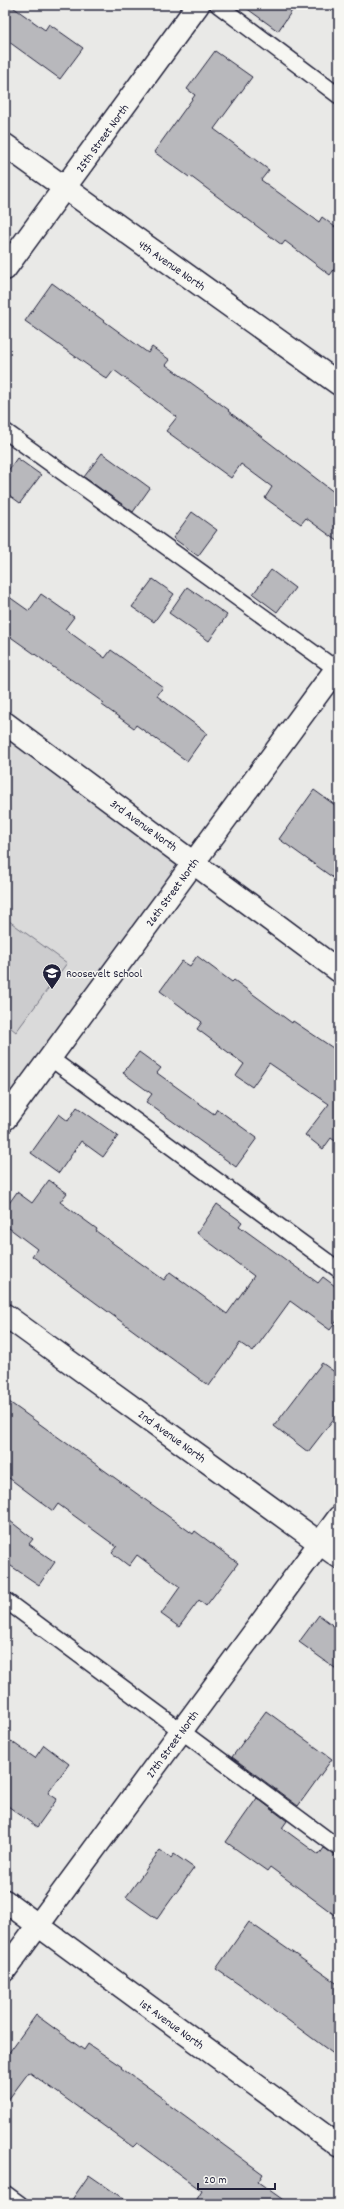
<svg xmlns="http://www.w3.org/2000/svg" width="344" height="2209" font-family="Dekko,sans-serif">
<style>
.built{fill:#dadada}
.green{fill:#ccccce;stroke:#777784}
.building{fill:#b8b8bc;stroke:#22223b}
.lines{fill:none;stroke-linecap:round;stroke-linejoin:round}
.service-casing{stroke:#22223b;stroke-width:18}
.minor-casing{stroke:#22223b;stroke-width:25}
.tertiary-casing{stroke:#22223b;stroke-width:25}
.secondary-casing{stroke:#22223b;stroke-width:25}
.service{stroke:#f6f6f2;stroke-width:15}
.minor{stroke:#f6f6f2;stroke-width:22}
.tertiary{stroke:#f6f6f2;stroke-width:22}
.secondary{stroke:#f6f6f2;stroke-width:22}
.labels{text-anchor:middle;stroke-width:3;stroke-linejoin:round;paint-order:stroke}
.street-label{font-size:12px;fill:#22223b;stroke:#f6f6f2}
.poi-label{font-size:12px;fill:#22223b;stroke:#f6f6f2;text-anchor:start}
</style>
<rect width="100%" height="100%" fill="#e9e9e7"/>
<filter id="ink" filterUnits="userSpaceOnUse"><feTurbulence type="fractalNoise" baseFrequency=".025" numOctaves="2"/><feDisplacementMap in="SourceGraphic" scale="8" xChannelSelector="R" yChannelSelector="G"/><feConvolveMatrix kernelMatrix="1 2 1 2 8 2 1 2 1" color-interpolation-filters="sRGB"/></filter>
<g filter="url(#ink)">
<path class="built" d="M5,723L194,861L5,1119Z"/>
<path class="green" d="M5,918L67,963L16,1032L5,1023Z"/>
<path class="building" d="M5,5H10L45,30L49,24L83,48L60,79L5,39Z
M242,5H296L278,31Z
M215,51L252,77L214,129L269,170L261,180L319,222L322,217L339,230V263L330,275L285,241L282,245L190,176L189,177L154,152L195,95L187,89Z
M52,283L148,353L152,347L170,360L166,365L229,410L228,411L339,496V542L306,518L301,524L265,498L272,487L241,464L231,478L166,431L177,417L114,370L107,379L25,321Z
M102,453L150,488L133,512L84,477Z
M17,458L41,475L20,503L5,492V475Z
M192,512L217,530L198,556L173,538Z
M271,570L295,588L277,612L253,594Z
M153,579L174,594L154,622L132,607Z
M187,587L227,615L209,641L169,613Z
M5,594L29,611L41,594L74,617L65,629L105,658L111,650L163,687L157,696L207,733L187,761L136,725L134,728L102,705L104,703L5,633Z
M314,790L339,808V882L279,839Z
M197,956L232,982L234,980L292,1023L293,1021L339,1052V1144L331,1138L323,1149L305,1135L329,1104L269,1063L252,1087L236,1076L244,1064L197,1029L202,1022L160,991L182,961L190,966Z
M139,1052L161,1068L157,1073L214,1114L217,1109L257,1138L236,1167L146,1102L152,1094L123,1073Z
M77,1107L118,1136L103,1157L81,1141L59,1173L31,1153L59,1114L68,1121Z
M49,1180L67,1193L60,1202L97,1229L96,1231L164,1280L170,1272L227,1314L254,1276L197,1233L217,1204L242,1222L239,1226L318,1283L323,1277L339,1289V1318L330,1330L290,1301L253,1352L240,1343L209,1386L32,1256L37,1249L5,1225V1209L17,1192L32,1203Z
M322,1363L339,1375V1412L308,1452L274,1426Z
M5,1399L193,1534L195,1531L238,1563L206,1606L199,1600L179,1627L161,1614L180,1587L137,1555L129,1566L112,1553L117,1547L58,1504L53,1511L5,1475Z
M5,1517L33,1539L29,1544L55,1562L39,1585L5,1562Z
M319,1615L339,1630V1671L299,1642Z
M266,1711L332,1759L298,1806L232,1757Z
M5,1737L35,1758L44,1745L69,1764L48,1793L57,1799L37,1827L5,1804Z
M257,1798L287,1821L282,1828L319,1855L324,1848L339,1857V1918L270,1867L267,1871L226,1842Z
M160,1850L171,1858L174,1854L194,1868L157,1919L126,1897Z
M249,1922L339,1985V2058L250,1992L216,1969Z
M36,2015L84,2050L88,2044L122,2067L121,2068L166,2100L165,2102L263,2174L258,2182L289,2204H194L202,2191L137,2143L133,2147L29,2072L5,2104V2058Z
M89,2175L131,2204H69Z"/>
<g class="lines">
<defs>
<path id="service" d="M218,5L339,96
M5,431L339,671
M50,1058L339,1270
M5,1600L339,1848
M5,2193L20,2204"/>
<path id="minor" d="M5,145L339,384
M5,723L339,971
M5,1970L339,1517"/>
<path id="tertiary" d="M5,269L198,5
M5,1119L339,665"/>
<path id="secondary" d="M5,1315L339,1557
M5,1901L339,2146"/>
</defs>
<use href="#service" class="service-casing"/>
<use href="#minor" class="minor-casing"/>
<use href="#tertiary" class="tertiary-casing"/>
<use href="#secondary" class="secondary-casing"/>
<use href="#service" class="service"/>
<use href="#minor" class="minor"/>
<use href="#tertiary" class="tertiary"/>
<use href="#secondary" class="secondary"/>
</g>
</g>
<defs>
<symbol id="school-pin" viewBox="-11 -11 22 30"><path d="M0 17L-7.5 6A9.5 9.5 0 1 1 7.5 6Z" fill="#22223b" stroke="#f6f6f2"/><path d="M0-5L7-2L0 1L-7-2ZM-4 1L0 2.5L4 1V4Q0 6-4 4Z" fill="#fff"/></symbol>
</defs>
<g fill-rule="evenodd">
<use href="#school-pin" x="41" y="962" width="22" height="30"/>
</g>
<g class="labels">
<g class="street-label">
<text transform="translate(102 138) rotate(-54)" y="4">25th Street North</text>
<text transform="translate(172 265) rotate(35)" y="4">4th Avenue North</text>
<text transform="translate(144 825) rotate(36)" y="4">3rd Avenue North</text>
<text transform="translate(172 892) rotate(-54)" y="4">26th Street North</text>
<text transform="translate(172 1436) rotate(36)" y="4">2nd Avenue North</text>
<text transform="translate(172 1744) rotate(-54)" y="4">27th Street North</text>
<text transform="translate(172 2024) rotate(36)" y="4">1st Avenue North</text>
</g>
<g class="poi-label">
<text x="66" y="977">Roosevelt School</text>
</g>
</g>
<rect width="344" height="2209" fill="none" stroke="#f6f6f2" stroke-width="20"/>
<rect x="10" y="10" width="324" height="2189" fill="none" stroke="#22223b" stroke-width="1.5" filter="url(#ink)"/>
<path d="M198 2183v6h77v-6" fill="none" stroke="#22223b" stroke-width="2"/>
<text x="204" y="2183" font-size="12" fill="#22223b" stroke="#f6f6f2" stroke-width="3" paint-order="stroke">20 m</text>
</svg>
